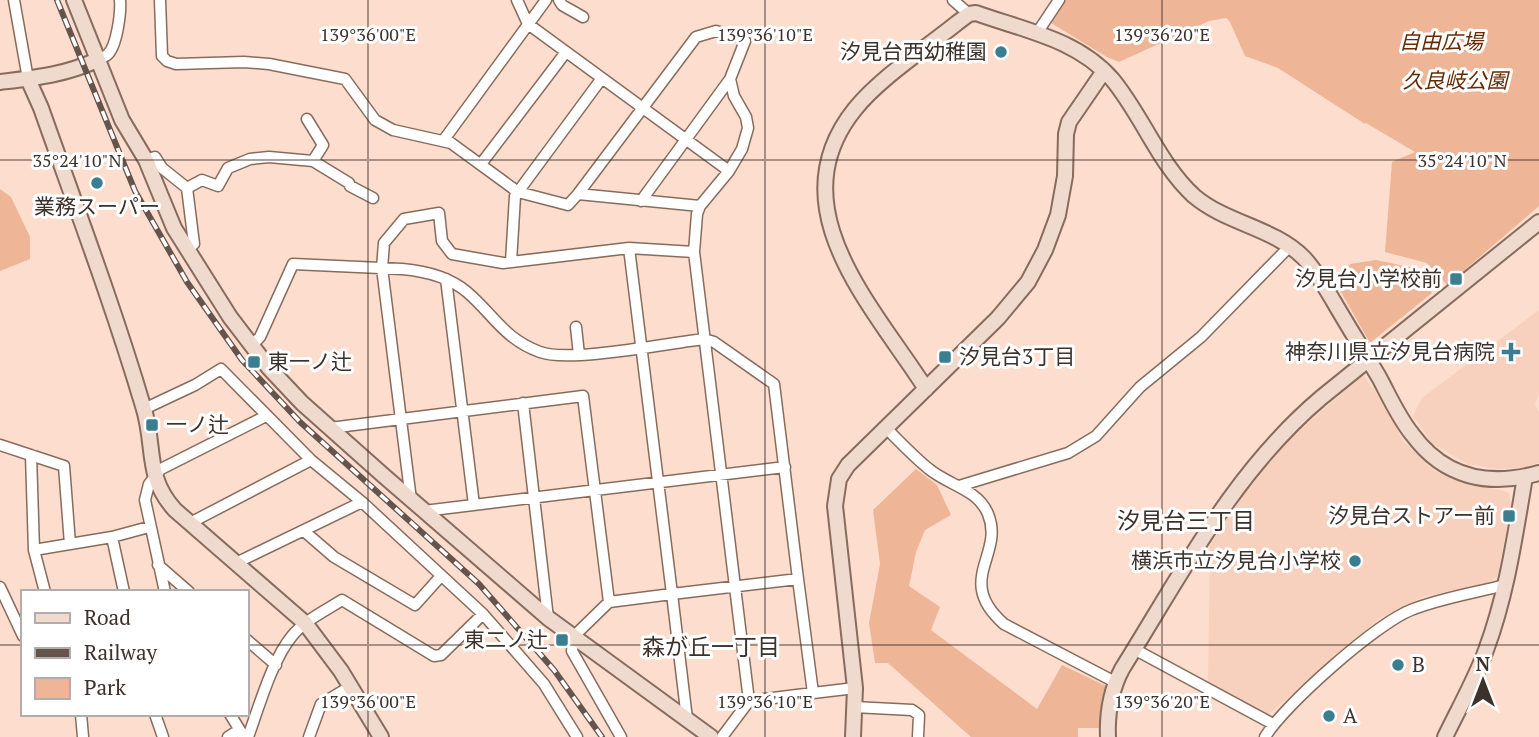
<svg xmlns="http://www.w3.org/2000/svg" width="1539" height="737" font-family="'PT Serif','Noto Sans JP',serif">
<style>
.built{fill:#f7d1bd}
.green{fill:#eeb597}
.lines{fill:none;stroke-linecap:round;stroke-linejoin:round}
.street-casing{stroke:#876c5d;stroke-width:13}
.secondary-casing{stroke:#876c5d;stroke-width:18}
.street{stroke:#fff;stroke-width:10}
.secondary{stroke:#f0d9cd;stroke-width:14}
.rail-casing{stroke:#64544c;stroke-width:6}
.rail{stroke:#fff;stroke-width:3.5;stroke-dasharray:10;stroke-linecap:butt}
.ticks{fill:none;stroke:#3d312b;stroke-width:2;stroke-opacity:0.45}
.poi-dot{fill:#3b7e8f;stroke:#fff;stroke-width:2.5}
.labels{text-anchor:middle;stroke-width:6;stroke-linejoin:round;paint-order:stroke}
.park-label{font-size:21px;font-style:italic;fill:#642b04;stroke:#fff}
.poi-label{font-size:21px;fill:#3d312b;stroke:#fff;text-anchor:end}
.neighbourhood-label{font-size:23px;fill:#3d312b;stroke:#fff}
.ticks-label{font-size:18px;text-anchor:middle;fill:#3d312b;stroke:#fff;stroke-width:6;stroke-linejoin:round;paint-order:stroke}
</style>
<rect width="100%" height="100%" fill="#fdddcd"/>
<path class="built" d="M1539,310V393L1535,404L1539,412V463L1526,467L1498,469L1467,464L1432,443L1413,416L1422,398Z
M1362,376H1364L1377,394L1404,442L1435,471L1471,485L1501,490L1509,493L1511,502L1498,576L1490,582L1422,597L1380,618L1268,715L1208,683L1210,545L1240,499L1277,450Z"/>
<path class="green" d="M1064,0H1539V206L1447,285L1427,263L1385,252L1392,162L1415,152L1366,123L1365,124L1278,68L1245,56L1230,22L1226,18L1209,21L1119,62L1107,57L1051,23Z
M0,189L11,197L30,237V259L0,271Z
M1376,260L1414,268L1432,293L1370,343L1337,285L1344,280L1350,264Z
M916,469L937,485L951,515L925,530L916,552L909,586L940,607L931,630L1037,709L1062,665L1106,686L1100,728H1078V737H971L888,663H875L869,623L880,564L873,510Z"/>
<g class="lines">
<defs>
<path id="street" d="M14,0L28,79
M160,0L162,56L167,61L176,64L244,62L269,64L345,79L375,120L393,130L451,143L518,192L568,205L578,194L700,206
M517,0L528,24L729,171
M559,0L562,5L583,17
M953,0L969,14
M1037,33L1059,0
M97,60C100,58 104,57 107,55C117,47 121,12 120,0
M307,119L323,145L313,161
M443,141L546,0
M146,160L155,157L162,168L187,188L194,244L187,249
M481,164L566,52
M187,188L202,180L218,186L228,168L250,159L269,157L313,161L349,183L350,186L373,198
M578,194L696,37L716,31L743,38L745,41L730,79L641,201
M511,262L515,196L602,78
M446,279L474,505
M576,327L579,355
M251,346L260,337L293,264L402,269C425,271 448,276 467,292C493,314 504,339 540,352C570,363 668,343 704,339L714,342L774,384L798,579
M523,403L548,618
M144,409L195,385L221,369L311,460L362,502L483,614L544,684L577,737
M330,428L583,396L609,602
M886,428C900,442 914,457 929,469C948,485 978,489 988,514C1005,555 954,580 1004,624L1115,682
M0,445L64,466L70,544
M31,455L34,550L45,592
M959,486L1068,453L1096,436L1140,387L1201,337L1290,246
M411,500L382,268L384,243L404,219L439,213L442,241L452,254L503,263L629,248L694,252
M424,511L785,467
M190,523L311,460
M304,531L334,557L415,605L441,576
M112,537L124,592
M34,550L112,537L149,527
M236,563L362,502
M158,565L189,592
M0,587L23,636
M165,592L145,500L149,484L161,469L266,416
M247,640L276,665
M1134,649L1273,724
M813,693L855,688
M854,707L912,710L919,715L918,737
M81,714L83,737
M155,714L163,737
M230,714L244,737
M687,719L672,594L798,579L813,693L749,701
M228,737L239,730
M248,737C259,707 272,660 292,636C305,620 325,611 342,600L434,656L441,655L483,614
M309,737L321,704L351,686
M621,737L572,651L573,637L609,602L672,594L629,248
M722,737L749,701L694,252L697,214L700,206L729,171L742,149L748,128L746,117L734,96L730,79
M1265,737C1284,705 1376,624 1411,610C1441,598 1474,593 1505,585"/>
<path id="secondary" d="M74,0L122,120L146,160L174,228L230,317L269,368L302,403L384,476L548,618L711,737
M28,79L41,108C76,207 113,305 143,406C156,446 144,476 175,510L305,623L341,671L381,737
M0,82C34,78 65,75 97,60
M926,389C873,306 776,207 855,109C880,78 926,48 957,23L969,14L976,13C1023,30 1077,39 1112,79C1142,115 1159,164 1194,196C1227,224 1273,227 1304,258C1316,271 1325,287 1334,302C1349,328 1365,353 1380,379C1390,398 1399,418 1412,434C1444,478 1489,487 1539,473
M853,737L855,688L835,506L839,479L848,465L998,318L1028,282L1045,250L1058,215L1065,176L1066,134L1069,122L1104,71
M1108,737C1107,714 1111,690 1122,669C1182,573 1234,471 1322,397L1539,222
M1445,737C1459,708 1475,680 1486,650C1507,594 1515,535 1525,477"/>
</defs>
<use href="#street" class="street-casing"/>
<use href="#secondary" class="secondary-casing"/>
<use href="#street" class="street"/>
<use href="#secondary" class="secondary"/>
<defs>
<path id="rail" d="M57,0L135,191L187,282L242,360L300,422L479,584L554,670L602,737"/>
</defs>
<use href="#rail" class="rail-casing"/>
<use href="#rail" class="rail"/>
</g>
<path class="ticks" d="M368,0V737M765,0V737M1162,0V737M0,160H1539M0,645H23M247,645H1539"/>
<g class="poi-dot">
<circle cx="1001" cy="52" r="7"/>
<circle cx="97" cy="183" r="7"/>
<rect x="1449" y="272" width="14" height="14" rx="3.5"/>
<path d="M1507.5 341.5h7v7h7v7h-7v7h-7v-7h-7v-7h7z"/>
<rect x="938" y="350" width="14" height="14" rx="3.5"/>
<rect x="247" y="355" width="14" height="14" rx="3.5"/>
<rect x="145" y="418" width="14" height="14" rx="3.5"/>
<rect x="1502" y="509" width="14" height="14" rx="3.5"/>
<circle cx="1355" cy="561" r="7"/>
<rect x="555" y="633" width="14" height="14" rx="3.5"/>
<circle cx="1398" cy="665" r="7"/>
<circle cx="1329" cy="716" r="7"/>
</g>
<g class="labels">
<g class="park-label">
<text x="1441" y="49">自由広場</text>
<text x="1455" y="88">久良岐公園</text>
</g>
<g class="poi-label">
<text x="987" y="59">汐見台西幼稚園</text>
<text x="97" y="214" text-anchor="middle">業務スーパー</text>
<text x="1442" y="286">汐見台小学校前</text>
<text x="1495" y="359">神奈川県立汐見台病院</text>
<text x="959" y="364" text-anchor="start">汐見台3丁目</text>
<text x="268" y="369" text-anchor="start">東一ノ辻</text>
<text x="166" y="432" text-anchor="start">一ノ辻</text>
<text x="1495" y="523">汐見台ストアー前</text>
<text x="1341" y="568">横浜市立汐見台小学校</text>
<text x="548" y="647">東二ノ辻</text>
<text x="1412" y="672" text-anchor="start">B</text>
<text x="1343" y="723" text-anchor="start">A</text>
</g>
<g class="neighbourhood-label">
<text x="1186" y="529">汐見台三丁目</text>
<text x="711" y="655">森が丘一丁目</text>
</g>
</g>
<g class="ticks-label">
<text x="368" y="41">139°36'00"E</text>
<text x="765" y="41">139°36'10"E</text>
<text x="1162" y="41">139°36'20"E</text>
<text x="77" y="167">35°24'10"N</text>
<text x="1462" y="167">35°24'10"N</text>
<text x="368" y="708">139°36'00"E</text>
<text x="765" y="708">139°36'10"E</text>
<text x="1162" y="708">139°36'20"E</text>
</g>
<rect x="21" y="590" width="228" height="126" fill="#ffffff" stroke="#b1adaa" stroke-width="2"/>
<rect x="35" y="613" width="35" height="10" fill="#f0d9cd" stroke="#b1adaa" stroke-width="2"/>
<text x="84" y="625" font-size="21" fill="#3d312b">Road</text>
<rect x="35" y="648" width="35" height="10" fill="#64544c" stroke="#b1adaa" stroke-width="2"/>
<text x="84" y="660" font-size="21" fill="#3d312b">Railway</text>
<rect x="35" y="678" width="35" height="21" fill="#eeb597" stroke="#b1adaa" stroke-width="2"/>
<text x="84" y="695" font-size="21" fill="#3d312b">Park</text>
<g transform="translate(1483 681)" stroke="#ffffff" stroke-width="5" paint-order="stroke">
<path d="M0-5L12 26L0 18L-12 26Z" fill="#3d312b"/>
<text y="-10" font-size="19" font-weight="bold" text-anchor="middle" fill="#3d312b">N</text>
</g>
</svg>
